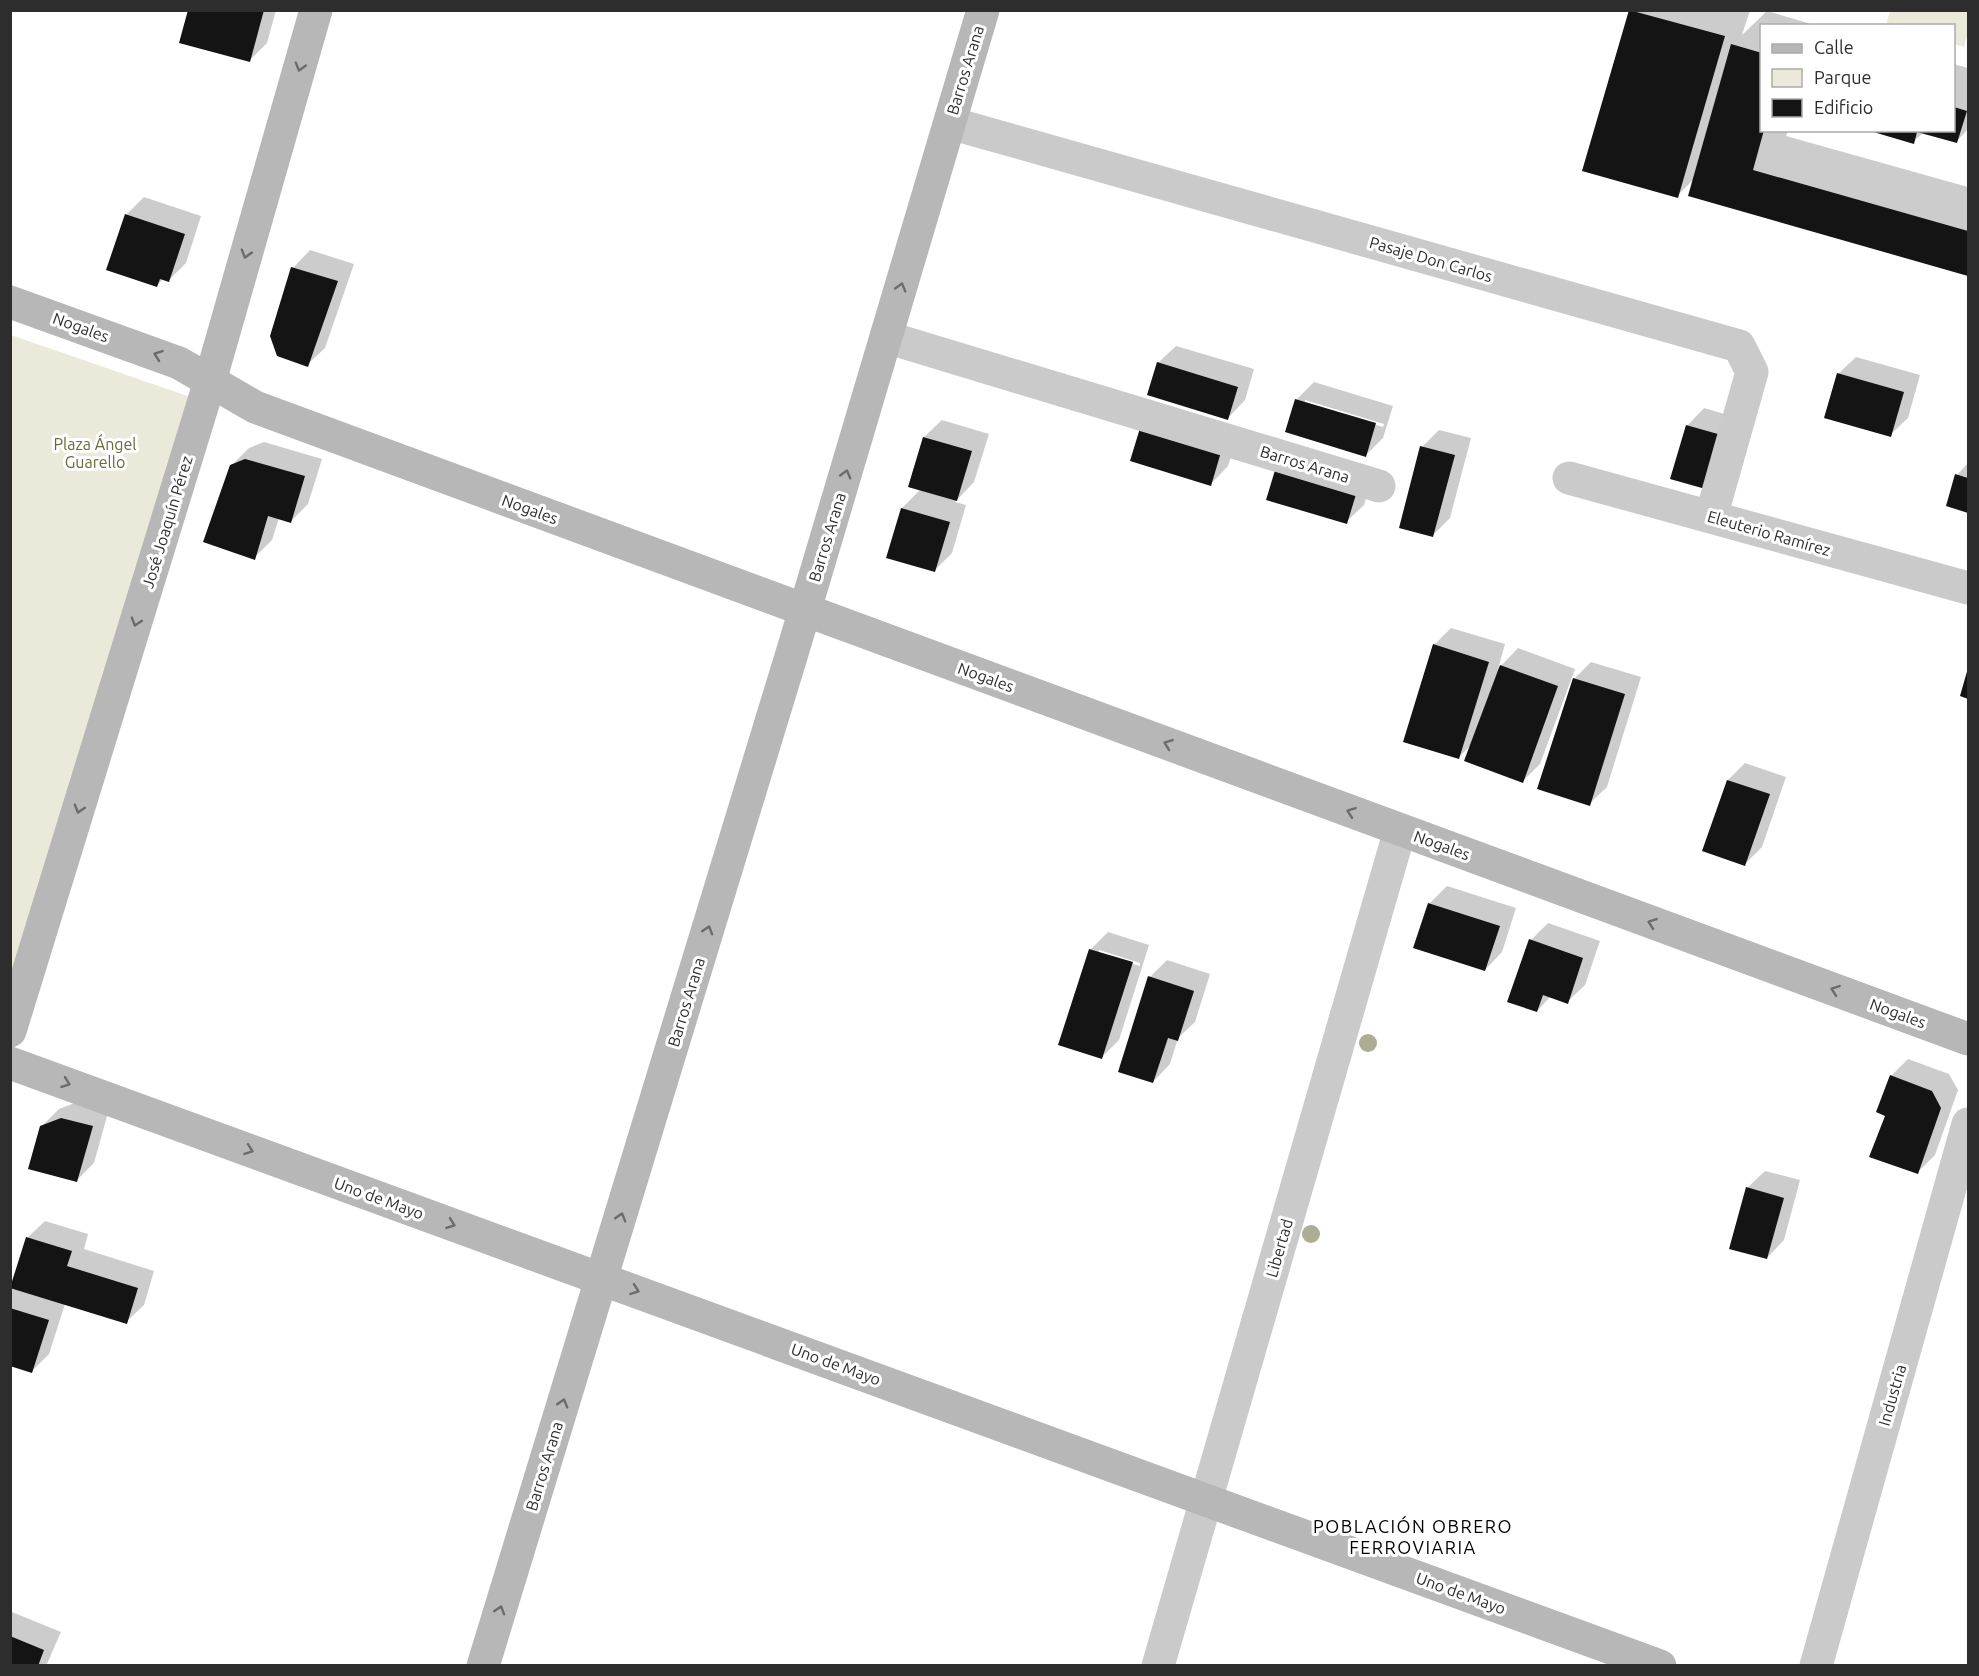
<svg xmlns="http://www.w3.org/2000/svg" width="1979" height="1676" font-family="Ubuntu,sans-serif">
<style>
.green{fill:#ebeada}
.shadow{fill:#0003;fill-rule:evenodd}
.building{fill:#141414}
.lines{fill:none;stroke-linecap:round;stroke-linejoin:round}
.street{stroke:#cacaca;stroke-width:33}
.secondary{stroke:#b7b7b7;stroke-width:33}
.tree{fill:#acad92}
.oneway{stroke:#6b6b6b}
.labels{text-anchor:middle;stroke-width:6;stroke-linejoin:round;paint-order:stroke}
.street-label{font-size:16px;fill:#2d2d2d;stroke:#fff}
.park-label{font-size:16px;fill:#696a39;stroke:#fff}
.neighbourhood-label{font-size:18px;letter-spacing:1.5px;fill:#000;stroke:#fff}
</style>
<rect width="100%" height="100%" fill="#fff"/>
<path class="green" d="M1890,11H1968V32L1964,47L1954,44V26L1886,25Z
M11,335L199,400L11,1011Z"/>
<path class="shadow" d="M189,10H276L267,43L250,60Z
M1631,10H1750L1742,35L1767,11L1818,26H1762V130H1788L1786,136L1968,187V275L1690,195L1694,179L1677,196Z
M1954,64L1968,68V129L1957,141L1924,132L1913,142L1873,130H1954Z
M144,197L201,216L186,263L169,280L163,279L157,285L108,269L127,214Z
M310,250L354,264L325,348L307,365L293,268Z
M1176,346L1254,369L1245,400L1228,418L1158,363Z
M1856,357L1920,375L1908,418L1890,435L1838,374Z
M1314,382L1393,406L1383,438L1366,455L1296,400ZM1305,400L1384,424L1383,427L1305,403Z
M1704,408L1741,419L1726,471L1687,426Z
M942,420L989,434L974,482L955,502L966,505L952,553L934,571L902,508L921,489L924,437Z
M1141,428L1238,435L1228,466L1211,484Z
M1439,430L1471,438L1450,518L1433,535L1422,447Z
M264,442L322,459L308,504L291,521L279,518L272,540L254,558L231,466L249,448Z
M1968,463V511L1948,505L1957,475Z
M1373,474L1364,505L1346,522L1268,499Z
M1451,628L1505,644L1498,669L1518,648L1575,669L1540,764L1523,781L1472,744L1458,758L1434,645Z
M1591,662L1641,677L1607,787L1589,804L1574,679Z
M1745,763L1786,777L1762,847L1745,864L1728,780Z
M1447,886L1516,908L1502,952L1485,970L1429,904Z
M1548,923L1600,941L1585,985L1567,1002L1551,996L1537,1011L1531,940Z
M1108,932L1149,945L1119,1040L1102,1057L1090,950ZM1099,950L1140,963V966L1099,953Z
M1167,960L1210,974L1195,1022L1178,1038L1170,1064L1153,1082L1150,977Z
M1908,1059L1949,1074L1958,1090L1935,1155L1918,1172L1887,1115L1891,1076Z
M80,1101L109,1109L94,1163L76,1181L41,1127L59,1109Z
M1765,1171L1800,1180L1784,1240L1767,1258L1747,1188Z
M45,1221L88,1234L84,1249L154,1271L144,1305L126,1322L65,1304L49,1354L32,1371L10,1365V1286L27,1238Z
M12,1612L61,1632L46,1666H10V1613Z"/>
<path class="building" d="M188,10H264L250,62L179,43Z
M1629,10L1725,36L1678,198L1582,171Z
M1731,44L1762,53V130H1764L1753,170L1968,231V276L1688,196Z
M1954,107L1967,111L1957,143L1917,132L1914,144L1870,131L1954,130Z
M125,214L185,234L169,282L160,279L157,287L106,270Z
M291,267L338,281L308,367L277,356L270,336Z
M1157,362L1238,387L1228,420L1147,395Z
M1837,373L1904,392L1891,437L1824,418Z
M1295,399L1376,423L1366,457L1285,432Z
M1686,425L1725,436L1709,490L1670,479Z
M1140,428L1221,452L1211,486L1130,461Z
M923,437L972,451L957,501L908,487Z
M1420,446L1455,455L1433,537L1399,528Z
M245,459L305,476L291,523L268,516L255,560L203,542L230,465Z
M1276,467L1357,491L1347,524L1266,500Z
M1955,474L1968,478V513L1946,506Z
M901,508L950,522L935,572L886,558Z
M1433,644L1489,662L1459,759L1403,742Z
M1500,665L1558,686L1523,783L1464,761Z
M1968,668V699L1960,696Z
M1573,678L1625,694L1590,806L1537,789Z
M1727,780L1770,794L1745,866L1702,851Z
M1428,903L1500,926L1485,971L1413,948Z
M1529,939L1583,958L1568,1004L1543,995L1537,1012L1507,1002Z
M1089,949L1133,962L1102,1059L1058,1045Z
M1148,976L1194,991L1178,1041L1168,1038L1153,1083L1118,1072Z
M1890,1075L1932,1091L1941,1108L1918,1174L1869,1157L1885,1116L1876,1112Z
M61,1118L93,1126L77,1182L28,1169L40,1126Z
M1746,1187L1784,1198L1767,1259L1729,1249Z
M26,1237L72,1251L67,1266L138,1288L127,1324L10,1288Z
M10,1308L49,1320L32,1373L10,1366Z
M10,1636L44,1650L38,1666H10Z"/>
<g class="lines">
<path class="street" d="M950,123L1739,346L1752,372L1711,517
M886,337L1379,486
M1569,478L1968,588
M1158,1666L1400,830
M1816,1666L1968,1124"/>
<path class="secondary" d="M10,302L179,363L255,407L1968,1039
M10,1031L210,381L316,10
M10,1063L1660,1666
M483,1666L793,650L983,10"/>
</g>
<g class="tree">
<circle cx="1368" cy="1043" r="9"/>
<circle cx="1311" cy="1234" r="9"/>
</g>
<defs><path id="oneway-chevron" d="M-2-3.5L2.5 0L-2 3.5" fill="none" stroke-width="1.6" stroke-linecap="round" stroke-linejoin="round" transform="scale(1.5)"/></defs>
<g class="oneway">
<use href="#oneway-chevron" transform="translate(300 67) rotate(106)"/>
<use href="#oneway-chevron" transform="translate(246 254) rotate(106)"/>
<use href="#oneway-chevron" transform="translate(901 287) rotate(-74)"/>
<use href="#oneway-chevron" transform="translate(158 355) rotate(-160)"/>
<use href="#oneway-chevron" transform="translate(846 474) rotate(-74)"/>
<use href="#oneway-chevron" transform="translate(136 622) rotate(107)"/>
<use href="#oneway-chevron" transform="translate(1168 744) rotate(-160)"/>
<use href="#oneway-chevron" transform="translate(79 809) rotate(107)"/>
<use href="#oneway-chevron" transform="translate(1351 812) rotate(-160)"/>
<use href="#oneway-chevron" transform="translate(1652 923) rotate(-160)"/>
<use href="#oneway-chevron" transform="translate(708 930) rotate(-73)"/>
<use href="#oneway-chevron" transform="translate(1835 990) rotate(-160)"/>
<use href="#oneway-chevron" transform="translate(66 1083) rotate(20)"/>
<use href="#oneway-chevron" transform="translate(249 1150) rotate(20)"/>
<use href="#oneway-chevron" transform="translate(621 1217) rotate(-73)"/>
<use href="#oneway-chevron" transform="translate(451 1224) rotate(20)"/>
<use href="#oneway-chevron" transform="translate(635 1290) rotate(20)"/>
<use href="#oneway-chevron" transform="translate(563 1403) rotate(-73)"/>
<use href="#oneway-chevron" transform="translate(500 1610) rotate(-73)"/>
</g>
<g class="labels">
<g class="street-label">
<text transform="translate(965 70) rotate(-73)" y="6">Barros Arana</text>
<text transform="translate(1431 259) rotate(16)" y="6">Pasaje Don Carlos</text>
<text transform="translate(81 327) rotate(20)" y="6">Nogales</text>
<text transform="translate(1305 464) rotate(17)" y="6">Barros Arana</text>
<text transform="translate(530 509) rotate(20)" y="6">Nogales</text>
<text transform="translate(167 522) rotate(-73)" y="6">José Joaquín Pérez</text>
<text transform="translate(1769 533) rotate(16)" y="6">Eleuterio Ramírez</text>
<text transform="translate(827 537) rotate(-73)" y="6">Barros Arana</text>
<text transform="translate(986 677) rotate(20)" y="6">Nogales</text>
<text transform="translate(1442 845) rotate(20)" y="6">Nogales</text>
<text transform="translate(686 1002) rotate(-73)" y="6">Barros Arana</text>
<text transform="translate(1898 1013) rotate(20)" y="6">Nogales</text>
<text transform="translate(379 1198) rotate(20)" y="6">Uno de Mayo</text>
<text transform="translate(1279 1248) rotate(-74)" y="6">Libertad</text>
<text transform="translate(836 1364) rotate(20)" y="6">Uno de Mayo</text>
<text transform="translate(1892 1395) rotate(-74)" y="6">Industria</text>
<text transform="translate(544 1466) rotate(-73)" y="6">Barros Arana</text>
<text transform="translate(1461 1593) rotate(20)" y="6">Uno de Mayo</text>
</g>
<g class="park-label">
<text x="95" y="450">Plaza Ángel<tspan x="95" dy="18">Guarello</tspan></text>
</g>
<g class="neighbourhood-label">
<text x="1413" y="1533">POBLACIÓN OBRERO<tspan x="1413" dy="21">FERROVIARIA</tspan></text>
</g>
</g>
<rect width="1979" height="1676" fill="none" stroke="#2d2d2d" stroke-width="24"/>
<rect x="1760" y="24" width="195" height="108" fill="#ffffff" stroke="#ababab" stroke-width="1.5"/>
<rect x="1772" y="44" width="30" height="9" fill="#b7b7b7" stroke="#ababab" stroke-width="1.5"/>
<text x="1814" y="54" font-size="18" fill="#2d2d2d">Calle</text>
<rect x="1772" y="69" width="30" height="18" fill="#ebeada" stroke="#ababab" stroke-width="1.5"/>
<text x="1814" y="84" font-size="18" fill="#2d2d2d">Parque</text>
<rect x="1772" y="99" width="30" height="18" fill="#141414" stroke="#ababab" stroke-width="1.5"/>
<text x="1814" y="114" font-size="18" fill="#2d2d2d">Edificio</text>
</svg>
